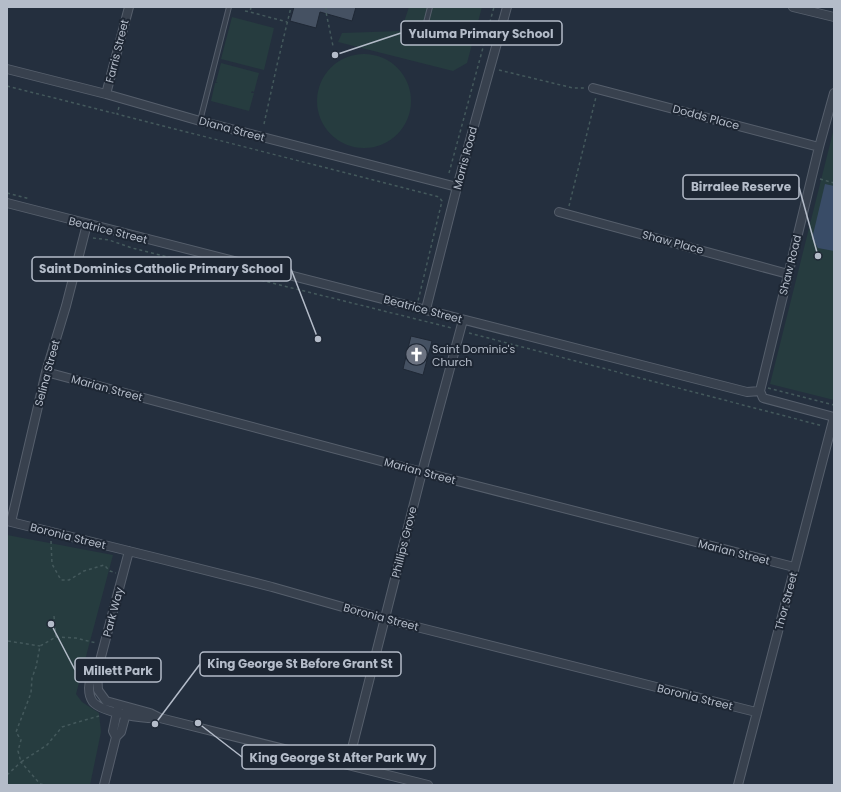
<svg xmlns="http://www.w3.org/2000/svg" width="841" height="792" font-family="Poppins,sans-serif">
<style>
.green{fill:#263c3f}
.water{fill:#394c67}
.building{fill:#455162;stroke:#1f2835}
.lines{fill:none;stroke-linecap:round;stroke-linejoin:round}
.service-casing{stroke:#565f6c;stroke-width:6}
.minor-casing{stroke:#565f6c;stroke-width:10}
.path{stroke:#44595c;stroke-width:1.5;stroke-dasharray:3 3;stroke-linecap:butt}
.service{stroke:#38414e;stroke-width:4}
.minor{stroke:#38414e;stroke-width:8}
.labels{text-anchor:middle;stroke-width:4;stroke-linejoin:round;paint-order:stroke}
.street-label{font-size:11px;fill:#b4bcc9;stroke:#1d2633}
.poi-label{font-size:11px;fill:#b4bcc9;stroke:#1d2633;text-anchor:start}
.leader{fill:none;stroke:#b4bcc9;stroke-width:1.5}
.callout-dot{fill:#b4bcc9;stroke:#1d2633;stroke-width:1.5}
.callout{fill:#1d2633;stroke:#b4bcc9;stroke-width:1.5}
.callout-label{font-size:12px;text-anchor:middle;font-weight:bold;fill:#b4bcc9}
</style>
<rect width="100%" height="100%" fill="#242f3e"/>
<path class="green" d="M409,7H482L467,63L453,71L338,42L342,33L401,31Z
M232,17L274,28L264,70L221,59Z
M317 101a47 47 0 1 1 94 0a47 47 0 1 1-94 0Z
M221,63L259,73L254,92L252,91L251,93H254L249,111L211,101L215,83H218L216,82Z
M834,128V400L770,384Z
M7,535L113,555L76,694L82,702L99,713L101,732L90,785H7Z"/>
<path class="water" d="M825,184L834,186V251L818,248L812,239Z"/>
<path class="building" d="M294,7H356L352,21L320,12L316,28L290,21Z
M411,336L432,341L423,375L403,369Z"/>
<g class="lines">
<defs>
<path id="service" d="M421,42L430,7
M200,121L229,7"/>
<path id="minor" d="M793,7L834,17
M7,69L106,94L200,121L457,187
M593,88L819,147
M106,94L129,7
M7,203L747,392L760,391
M559,212L788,274
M426,309L457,187L507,7
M46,372L422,472L794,567
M760,391L819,147L834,93
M760,391L763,398L834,417
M7,521L161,559L272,587L385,619L756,712
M11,522L46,372L66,306L87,224
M129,551L97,672L98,690L106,701L150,713L160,718L428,785
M97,672C92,676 89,681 89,688C89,693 90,698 93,702C103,713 145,719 159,718
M116,737L113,731L118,707
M348,764L422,472L463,320
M104,785L116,737L121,732L127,710
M738,785L834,417"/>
</defs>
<use href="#service" class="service-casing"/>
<use href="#minor" class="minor-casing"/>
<path class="path" d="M251,7L250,12L287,22
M326,7V12L333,46
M245,11L250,12
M499,70L573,88H585
M7,86L117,114
M119,107L117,114L439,197L442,201L418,301
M264,124L277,65L291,7
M449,173L494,7
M820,179L834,183
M7,193L30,199
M569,206L596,97
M93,238L109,240L132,248L452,328
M469,333L823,426
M768,388L834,405
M51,541L52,564L61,580H69L84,571L104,565L110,571L116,573
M54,616L56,637L40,646L36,667L32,678L31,693L16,732L21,740L18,751L21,762L47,745L62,727L78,722L99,716
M56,637L76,638L96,643
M8,641L40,646
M7,775L21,762L40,784L45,785"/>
<use href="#service" class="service"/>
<use href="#minor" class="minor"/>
</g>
<defs>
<symbol id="church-disc" viewBox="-11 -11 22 22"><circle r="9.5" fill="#6b7280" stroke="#1d2633"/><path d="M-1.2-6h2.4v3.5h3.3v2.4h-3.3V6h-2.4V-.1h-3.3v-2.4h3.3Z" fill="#fff"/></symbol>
</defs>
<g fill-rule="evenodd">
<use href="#church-disc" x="404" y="342" width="25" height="25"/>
</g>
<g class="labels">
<g class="street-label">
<text transform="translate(117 51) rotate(-76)" y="4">Farris Street</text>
<text transform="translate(706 117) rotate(15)" y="4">Dodds Place</text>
<text transform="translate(232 129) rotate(15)" y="4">Diana Street</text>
<text transform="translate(465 158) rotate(-75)" y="4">Morris Road</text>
<text transform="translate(108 230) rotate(14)" y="4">Beatrice Street</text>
<text transform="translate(673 242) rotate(15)" y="4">Shaw Place</text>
<text transform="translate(790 265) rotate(-76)" y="4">Shaw Road</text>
<text transform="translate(423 309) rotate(15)" y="4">Beatrice Street</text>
<text transform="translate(47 373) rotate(-75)" y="4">Selina Street</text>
<text transform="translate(107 388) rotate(15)" y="4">Marian Street</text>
<text transform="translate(420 471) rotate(15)" y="4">Marian Street</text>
<text transform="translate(68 536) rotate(14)" y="4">Boronia Street</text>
<text transform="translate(404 542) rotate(-76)" y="4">Phillips Grove</text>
<text transform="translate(734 552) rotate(14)" y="4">Marian Street</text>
<text transform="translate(786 601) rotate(-75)" y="4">Thor Street</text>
<text transform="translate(113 612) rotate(-75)" y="4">Park Way</text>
<text transform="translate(381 617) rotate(15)" y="4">Boronia Street</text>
<text transform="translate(695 697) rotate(14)" y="4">Boronia Street</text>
</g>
<g class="poi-label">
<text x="432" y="353">Saint Dominic's<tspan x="432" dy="13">Church</tspan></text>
</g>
</g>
<path class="leader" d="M335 55L401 33M818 256L799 187M318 339L291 269M155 724L200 664M51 624L75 670M198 723L242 757"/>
<g class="callout-dot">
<circle cx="335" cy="55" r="4"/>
<circle cx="818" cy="256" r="4"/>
<circle cx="318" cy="339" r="4"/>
<circle cx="155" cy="724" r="4"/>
<circle cx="51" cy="624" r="4"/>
<circle cx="198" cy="723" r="4"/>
</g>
<g class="callout">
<rect x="401" y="21" width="161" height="24" rx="4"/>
<rect x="683" y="175" width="116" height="24" rx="4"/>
<rect x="32" y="257" width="259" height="24" rx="4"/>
<rect x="200" y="652" width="201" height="24" rx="4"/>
<rect x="75" y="658" width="86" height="24" rx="4"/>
<rect x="242" y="745" width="193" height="24" rx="4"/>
</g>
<g class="callout-label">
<text x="481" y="38">Yuluma Primary School</text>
<text x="741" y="191">Birralee Reserve</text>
<text x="161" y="273">Saint Dominics Catholic Primary School</text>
<text x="300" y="668">King George St Before Grant St</text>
<text x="118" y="675">Millett Park</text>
<text x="338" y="762">King George St After Park Wy</text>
</g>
<rect width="841" height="792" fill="none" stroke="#b4bcc9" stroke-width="16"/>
</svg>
